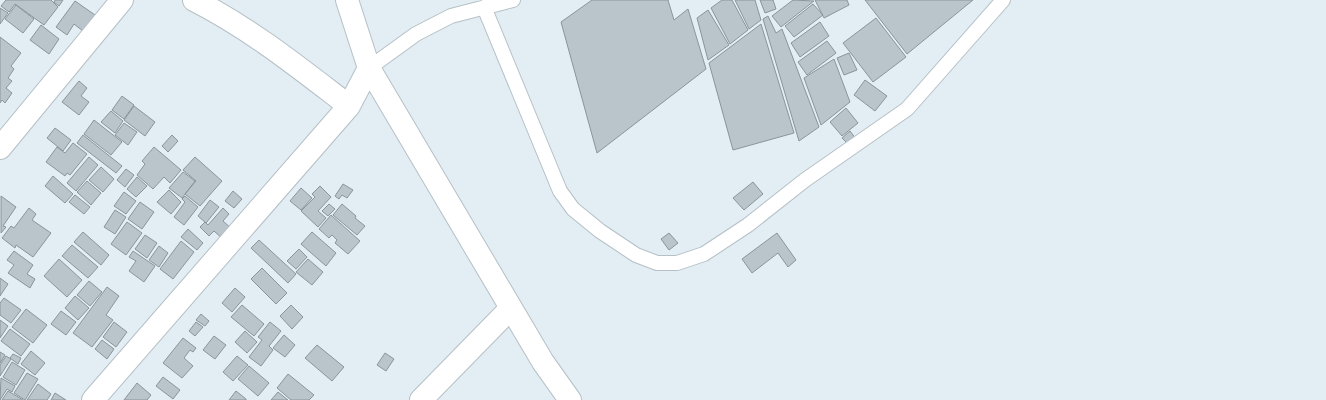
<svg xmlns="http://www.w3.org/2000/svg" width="1326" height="400" font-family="Helvetica,sans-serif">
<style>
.building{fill:#bac5cb;stroke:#8a949a}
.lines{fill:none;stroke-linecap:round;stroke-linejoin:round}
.lane-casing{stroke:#b5c0c6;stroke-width:16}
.street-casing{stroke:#b5c0c6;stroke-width:24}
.lane{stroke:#fff;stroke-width:14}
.street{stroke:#fff;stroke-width:22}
</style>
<rect width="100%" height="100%" fill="#e3eef4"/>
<path class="building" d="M6,0H51L58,7L44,25L15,4L9,12L1,6Z
M55,0H63L59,6L54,2Z
M592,0H668L674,20L688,9L706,69L597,153L561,22Z
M722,0H732L748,30L730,44L711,8Z
M735,0H755L761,20L749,29Z
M760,0H773L776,9L765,13Z
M793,0L814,1L781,27L772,16Z
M815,0H847L849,5L824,18Z
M865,0H973L907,54Z
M75,1L95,15L83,31L74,24L67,35L56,27Z
M813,4L823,15L794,37L785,26Z
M16,5L34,19L23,33L5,19Z
M0,8L8,13L0,24Z
M708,10L729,45L708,60L697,18Z
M768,16L776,33L782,29L819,127L799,141L763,19Z
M876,18L906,57L873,82L843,43Z
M820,22L829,36L800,57L791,43Z
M761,24L794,133L733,150L709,63Z
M41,25L59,39L49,54L30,40Z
M0,37L21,53L11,66L14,69L8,78L12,81L6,88L12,93L5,103L2,100L0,103Z
M827,41L836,53L807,75L798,62Z
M849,53L857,70L844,75L837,58Z
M834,59L850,102L821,125L804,78Z
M865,80L887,96L875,111L854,95Z
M79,81L87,88L81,96L89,102L79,115L62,102Z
M122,96L134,105L124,119L112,110Z
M134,106L155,122L145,136L124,120Z
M846,108L858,123L842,136L830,122Z
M111,111L123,121L115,133L101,122Z
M94,120L122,142L111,155L84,134Z
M124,123L137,132L128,145L115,135Z
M55,128L71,140L63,151L47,138Z
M850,131L856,139L849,145L842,138Z
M83,135L122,166L116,173L77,143Z
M172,135L178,141L168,152L162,146Z
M73,143L87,154L70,175L67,173L65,176L46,162L57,147L65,153Z
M154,147L181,170L170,183L164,177L153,189L137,175L145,164L142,161Z
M89,157L98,165L76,191L67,183Z
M195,157L222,181L200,206L185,194L196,181L183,170Z
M101,167L114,179L103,192L89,180Z
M126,169L134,175L125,187L117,180Z
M183,172L195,181L182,198L169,188Z
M53,176L73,194L65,203L45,186Z
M137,177L147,186L136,197L127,189Z
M87,181L101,193L91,205L77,192Z
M753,182L763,194L744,210L733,198Z
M343,184L353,190L347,198L342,195L339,199L335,196Z
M320,186L331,197L318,211L326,218L318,227L301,211L315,197L312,194Z
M301,188L312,198L301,210L290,201Z
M169,190L181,202L171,214L157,202Z
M233,191L242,199L234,208L225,201Z
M124,192L136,201L126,214L114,206Z
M75,195L90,207L84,214L69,202Z
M1,196L16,207L3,226L6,227L1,233Z
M185,196L198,207L184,225L174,217L185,202L182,199Z
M210,200L219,207L206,223L198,216Z
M140,202L154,212L142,229L128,219Z
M329,204L335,209L328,216L322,211Z
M342,204L356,216L355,218L365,226L357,235L333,215Z
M29,208L36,214L32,220L51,233L33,257L16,245L15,248L2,238L11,226L14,228Z
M223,208L229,214L223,221L233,230L224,240L214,231L209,236L200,227L205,222L208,225Z
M115,210L126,217L115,234L104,227Z
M331,215L360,241L348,254L335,243L337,240L332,235L329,238L319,229Z
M127,222L142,233L126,255L111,244Z
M188,229L203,243L197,250L181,237Z
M83,232L109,255L101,265L74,242Z
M312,232L336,253L326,266L301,244Z
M669,233L678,243L669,250L661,239Z
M777,233L796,260L788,267L778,253L752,273L742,259Z
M145,235L157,243L147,258L135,249Z
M259,240L296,274L288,283L251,248Z
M181,241L194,252L173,279L160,269Z
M72,245L98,267L88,278L62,256Z
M159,246L168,253L159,267L149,260Z
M299,249L307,257L296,269L287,261Z
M14,251L33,265L27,274L35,279L30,288L8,273L14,265L7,260Z
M133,251L155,266L144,282L129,271L136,261L129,257Z
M59,259L82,280L67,297L44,276Z
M308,259L323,272L312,285L296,272Z
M262,268L287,293L276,304L251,279Z
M0,278L8,284L0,296Z
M89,281L102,292L90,306L77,295Z
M107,287L119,296L106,315L113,320L92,347L73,333Z
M235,288L245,297L232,312L222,303Z
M75,296L89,308L78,320L65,308Z
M4,298L21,310L11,323L0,315V303Z
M242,305L264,324L254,336L231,317Z
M291,305L303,317L292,329L280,316Z
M26,309L47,325L33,343L12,327Z
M61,311L76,322L66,335L51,324Z
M201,314L209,321L205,326L196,320Z
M0,320L8,326L0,338Z
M114,322L127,332L116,347L103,337Z
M196,322L203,327L195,336L189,331Z
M270,322L281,331L269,346L273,350L261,366L249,357L262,340L258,337Z
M10,329L30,344L21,356L1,341Z
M245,331L257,342L247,353L235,342Z
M284,335L295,345L285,357L273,348Z
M214,336L226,345L215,359L203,350Z
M183,338L196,348L193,352L190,350L184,358L193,366L182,378L163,363Z
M102,340L114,349L107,359L95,349Z
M317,345L344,367L332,381L305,358Z
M31,351L45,363L35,375L21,364Z
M0,352L5,355L0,363Z
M385,353L394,359L386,371L377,365Z
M13,354L21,358L18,364L10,358Z
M6,356L11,359L0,376V365Z
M237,356L248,365L233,381L223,372Z
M12,362L25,370L16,385L3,377Z
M249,366L269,383L258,396L238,379Z
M27,373L38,379L25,400L14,393Z
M288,374L314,395L309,400H291L277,388Z
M163,377L180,390L173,399L156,386Z
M1,378L15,386L12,392L7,389L0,400Z
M137,383L151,395L147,400H124Z
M38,384L51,394L47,400H27Z
M8,391L23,400H2Z
M236,391L246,399V400H229Z
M278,392L288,400H271Z
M55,393L66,400H51Z"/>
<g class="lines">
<defs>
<path id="lane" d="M484,7L560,191L573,209L600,231L636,255L657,263H677L704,254L748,225L805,180L907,109L1003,0
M369,68L416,34L451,16L513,0"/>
<path id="street" d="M194,0C251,29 298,67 349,106
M347,0L369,68L543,362L570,400
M0,148L122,0
M93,400L349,106L369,68
M421,400L511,308"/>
</defs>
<use href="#lane" class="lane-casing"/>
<use href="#street" class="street-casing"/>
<use href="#lane" class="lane"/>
<use href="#street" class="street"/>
</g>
</svg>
